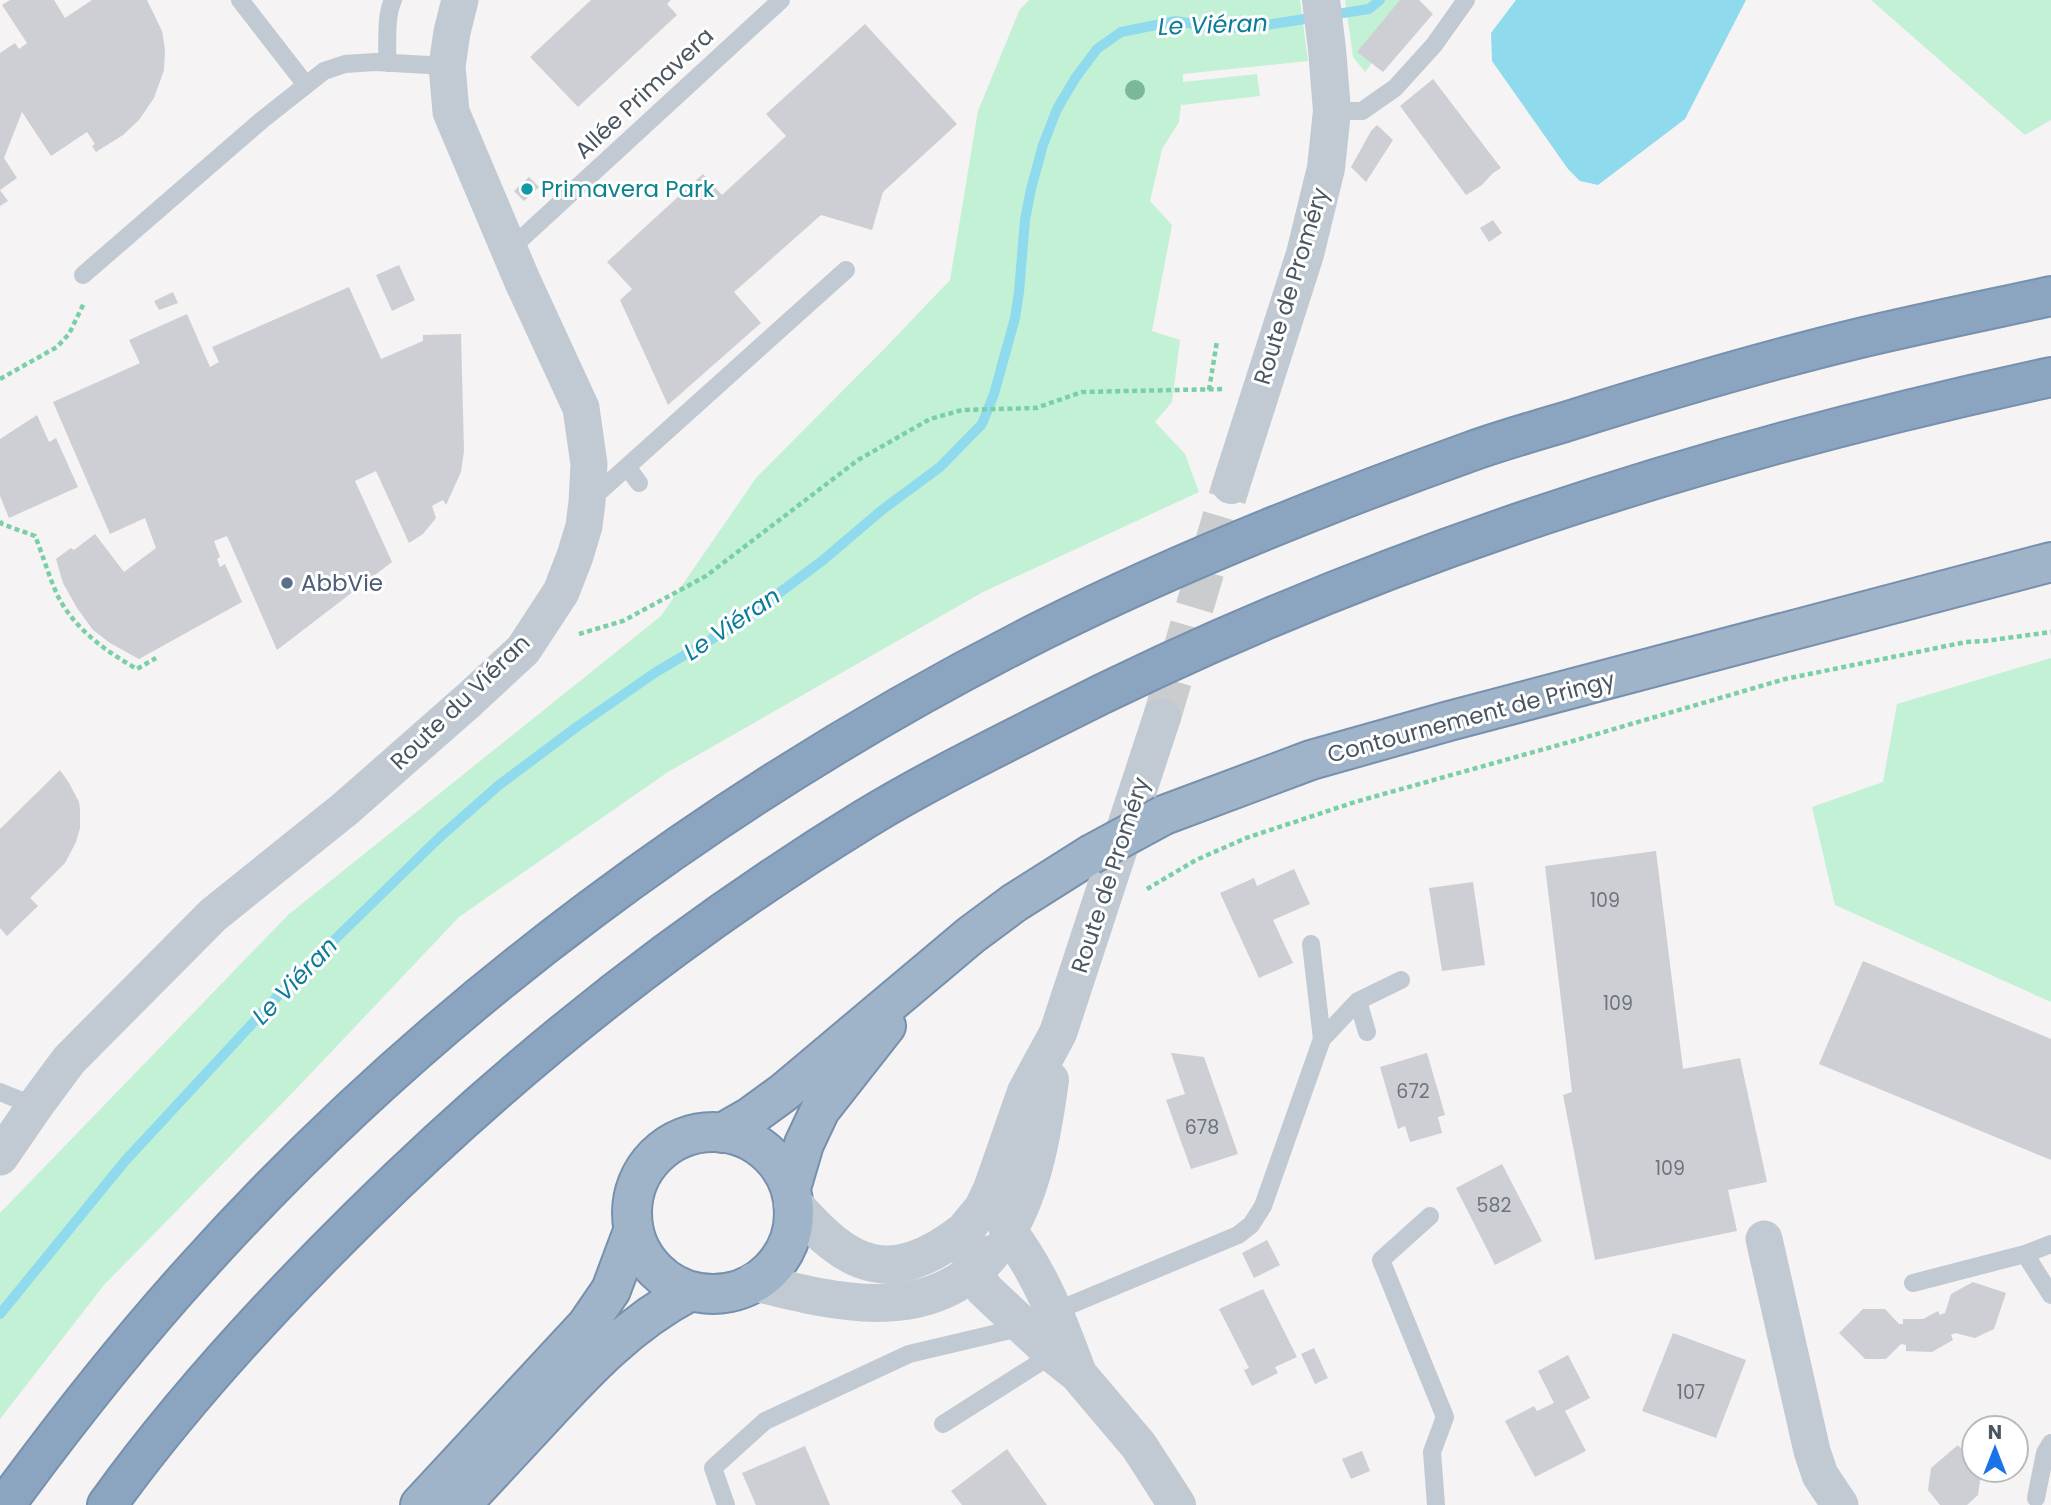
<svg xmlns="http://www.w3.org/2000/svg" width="2051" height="1505" font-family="Poppins,sans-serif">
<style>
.green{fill:#c3f1d5}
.water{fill:#90daee}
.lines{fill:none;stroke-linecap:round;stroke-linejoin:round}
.stream{stroke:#90daee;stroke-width:10}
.building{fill:#cdcfd5}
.tertiary-tunnel{stroke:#caccce;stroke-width:38;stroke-dasharray:38 19;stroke-linecap:butt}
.trunk-casing{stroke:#7690ad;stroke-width:42}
.motorway-casing{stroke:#7690ad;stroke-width:42}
.path{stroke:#7ad0a6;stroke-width:4.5;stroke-dasharray:5 3.5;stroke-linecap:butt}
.service{stroke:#c1cad2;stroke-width:18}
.minor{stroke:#c1cad2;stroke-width:37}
.tertiary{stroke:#c1cad2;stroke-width:38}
.trunk{stroke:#9fb4c9;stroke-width:38}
.motorway{stroke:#8ba5c1;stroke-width:38}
.trunk-bridge-casing{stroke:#7690ad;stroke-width:42;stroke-linecap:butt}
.trunk-bridge{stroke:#9fb4c9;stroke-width:38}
.tree{fill:#7bb799}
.culture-dot{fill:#0f9aa8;stroke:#fff;stroke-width:2.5}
.service-dot{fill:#5c6f8a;stroke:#fff;stroke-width:2.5}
.labels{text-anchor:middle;stroke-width:6;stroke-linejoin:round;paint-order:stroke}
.number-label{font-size:19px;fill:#6b747e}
.street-label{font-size:23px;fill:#4a5661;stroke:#fff}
.culture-label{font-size:23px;fill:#0d838f;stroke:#fff;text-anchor:start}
.service-label{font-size:23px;fill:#4e5e75;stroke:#fff;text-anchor:start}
.water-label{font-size:24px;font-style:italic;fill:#0c7c9b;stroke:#fff}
</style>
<rect width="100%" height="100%" fill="#f5f3f3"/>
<path class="green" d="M1029,0H1300L1308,61L1183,74V82L1257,74L1260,96L1182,105L1181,103L1179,122L1162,149L1150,201L1172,225L1152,331L1180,340L1172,402L1155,422L1185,454L1199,492L983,592L668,772L459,917L298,1087L104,1285L0,1419V1213L288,915L661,616L756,478L887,346L950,280L978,111L1020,9Z
M1345,0H1420L1365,72L1353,57Z
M1871,0H2051V120L2025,135Z
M2051,658V1002L1835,905L1812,807L1883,782L1897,704Z"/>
<path class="water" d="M1516,0H1746L1685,119L1598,185L1580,181L1568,169L1492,61L1491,33Z"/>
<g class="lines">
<path class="stream" d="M0,1314L125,1161L288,985L440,837L499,785L578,726L656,672L739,623L822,561L882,510L940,467L982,424L994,394L1015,318L1019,292L1025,220L1031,189L1043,145L1057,109L1076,77L1097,49L1121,32L1176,21L1212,27L1247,28L1369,9L1380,0"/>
</g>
<path class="building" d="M10,0H54L65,18L92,0H147L162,31L165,49L164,70L154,98L139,120L123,135L96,152L92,146L95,144L87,132L51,156L22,112L4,158L17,178L0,190L8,201L0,206V53L15,43L19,49L27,43L2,5Z
M591,0H671L667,4L677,15L578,107L530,57Z
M1400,0H1419L1433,14L1383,72L1357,52Z
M865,24L957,124L883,192L872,230L821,215L734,292L761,323L668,405L620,300L632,289L607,262L703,174L722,195L786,136L766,114Z
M1433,79L1501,168L1493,173L1482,185L1466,195L1400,106Z
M1377,125L1393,140L1366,182L1351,167L1371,131Z
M529,177L539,187L524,201L514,191Z
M1493,220L1502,233L1489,242L1480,228Z
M399,265L415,300L392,311L376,275Z
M349,287L381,359L423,341V335L461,334L464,451L461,472L446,505L443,500L432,506L436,518L423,534L409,543L376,471L355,481L392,562L277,650L227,536L214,541L220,557L217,559L220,567L225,564L242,602L139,659L110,643L93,630L77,608L63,583L56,559L71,548L74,550L95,534L124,572L156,548L145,518L110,534L53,402L140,363L129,340L187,314L210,367L219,362L212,347Z
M173,292L178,303L159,310L154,301Z
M37,415L49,442L56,438L78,487L9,518L0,496V439Z
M60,770L69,783L79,802L80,810V828L76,842L65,863L30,898L38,906L7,936L0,928V829Z
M1656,851L1683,1069L1740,1058L1767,1182L1728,1190L1737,1231L1595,1260L1563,1095L1572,1092L1545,866Z
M1294,869L1310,904L1273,920L1293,963L1259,978L1220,893L1254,878L1257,886Z
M1473,882L1485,965L1442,971L1429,888Z
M1863,961L2051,1039V1160L1819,1064Z
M1171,1053L1204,1057L1238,1154L1191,1169L1166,1100L1185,1094Z
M1427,1053L1445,1115L1438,1117L1442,1133L1410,1142L1405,1126L1398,1129L1380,1067Z
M1502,1164L1542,1241L1495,1265L1456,1188Z
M1267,1240L1280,1265L1254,1278L1242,1253Z
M1973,1282L2006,1293L1994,1329L1975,1338L1955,1333L1951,1335L1953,1340L1932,1352L1906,1351V1345L1901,1344L1886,1359H1865L1839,1333L1863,1309H1885L1899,1324H1903V1319H1923L1938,1311L1940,1315L1945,1313L1951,1294Z
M1263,1289L1297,1357L1275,1367L1278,1373L1252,1386L1244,1370L1249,1368L1219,1309Z
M1673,1333L1746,1360L1716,1438L1642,1411Z
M1314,1348L1328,1378L1315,1384L1301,1354Z
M1568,1355L1590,1398L1565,1411L1586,1451L1535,1477L1505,1421L1534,1406L1537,1411L1554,1403L1538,1371Z
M1958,1445L1974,1464V1470H1978L1981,1473L1978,1495L1967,1505H1940L1928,1490L1931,1468Z
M805,1446L830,1505H756L742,1473Z
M1007,1449L1047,1505H962L951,1491Z
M1362,1451L1370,1471L1351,1479L1342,1459Z"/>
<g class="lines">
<path class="tertiary-tunnel" d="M1162,717L1231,485"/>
<defs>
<path id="trunk" d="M1164,815L1311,760L1449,721L2051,562
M632 1213a81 81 0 1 1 162 0a81 81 0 1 1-162 0Z
M722,1133L750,1117L783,1093L971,935L1014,903L1090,855
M791,1188L804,1144L820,1110L886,1026
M420,1505L587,1325L611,1290L633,1231
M461,1505C488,1476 515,1447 542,1418C587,1369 630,1323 689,1292"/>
<path id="motorway" d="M5,1505C65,1423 129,1342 197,1267C432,1006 729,788 1043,630C1181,561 1327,503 1472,451C1503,440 1534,431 1565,422C1663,391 1761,362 1860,338C1923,323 1987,310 2051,296
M107,1505C181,1402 268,1308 358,1219C511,1067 681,932 865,819C924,783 987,752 1048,721C1365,559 1704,452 2051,377"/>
</defs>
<use href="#trunk" class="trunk-casing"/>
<use href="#motorway" class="motorway-casing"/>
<path class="path" d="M0,379L57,347L69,334L84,303
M1209,390L1217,341
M0,521L2,524L35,536C44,557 50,582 61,602C79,632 107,652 137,669L156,658
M579,634L623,621L706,576L858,460L930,419L962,410L1036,408L1082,392L1224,389
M1147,889L1196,860L1246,838L1355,802L1573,741L1785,679L1966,642L1985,641L2051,632"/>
<path class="service" d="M240,0L306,85
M387,63C388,44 385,17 393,0
M1332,111H1362L1395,88L1434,45L1466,0
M509,250L781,0
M83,275L262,120L324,71L345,64L375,62L447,66
M628,468L639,483
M590,500L846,270
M1311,944L1322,1039
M1358,1001L1367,1032
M0,1092L35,1106
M1430,1216L1381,1260L1445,1417L1432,1452L1436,1505
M2025,1254L2051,1244
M1913,1283L2025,1254L2051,1295
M1051,1313L1238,1235L1251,1225L1263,1206L1322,1039L1358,1001L1401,980
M943,1424L1053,1354
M2036,1498L2045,1453L2051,1443
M726,1505L713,1468L765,1421L909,1354L1023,1327"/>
<path class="minor" d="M0,1157L35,1106L69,1060L213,915L345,809L469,700L523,650L561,592L575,556L584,526L587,502L589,464L581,408L522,280L451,112L447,66L452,32L460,0
M1764,1239L1812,1451L1820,1475L1840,1505"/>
<path class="tertiary" d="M1231,485L1305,254L1326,168L1332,111L1327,49L1321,0
M1162,717L1058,1033L1026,1092L992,1189L983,1208L964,1231L974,1271L984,1289L1053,1354L1078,1374L1139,1446L1177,1505
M1050,1080C1043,1131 1034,1186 1008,1231C1041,1274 1058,1320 1077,1371
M793,1203C849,1268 890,1288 964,1231
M754,1282C834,1302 929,1327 991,1254"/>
<use href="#trunk" class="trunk"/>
<use href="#motorway" class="motorway"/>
<defs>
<path id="trunk-bridge" d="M1090,855L1164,815"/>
</defs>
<use href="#trunk-bridge" class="trunk-bridge-casing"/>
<use href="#trunk-bridge" class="trunk-bridge"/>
</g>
<circle class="tree" cx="1135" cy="90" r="10"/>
<circle class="culture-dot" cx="527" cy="189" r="7"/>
<circle class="service-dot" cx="287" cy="583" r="7"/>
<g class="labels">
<g class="number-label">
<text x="1605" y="907">109</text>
<text x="1618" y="1010">109</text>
<text x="1413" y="1098">672</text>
<text x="1202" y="1134">678</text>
<text x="1670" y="1175">109</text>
<text x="1494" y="1212">582</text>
<text x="1691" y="1399">107</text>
</g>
<g class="street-label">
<text transform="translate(644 93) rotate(-43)" y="8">Allée Primavera</text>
<text transform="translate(1291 286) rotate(-73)" y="8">Route de Proméry</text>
<text transform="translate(460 702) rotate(-44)" y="8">Route du Viéran</text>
<text transform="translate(1471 717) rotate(-15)" y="8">Contournement de Pringy</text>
<text transform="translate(1110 875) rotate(-72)" y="8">Route de Proméry</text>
</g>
<g class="culture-label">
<text x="541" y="197">Primavera Park</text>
</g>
<g class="service-label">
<text x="301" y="591">AbbVie</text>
</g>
<g class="water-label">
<text transform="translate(1213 25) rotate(-2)" y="8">Le Viéran</text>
<text transform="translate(732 624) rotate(-34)" y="8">Le Viéran</text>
<text transform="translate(295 981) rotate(-46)" y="8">Le Viéran</text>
</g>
</g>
<g transform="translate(1995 1449)"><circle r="33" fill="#ffffff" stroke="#b7bbc0" stroke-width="2"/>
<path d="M0-5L12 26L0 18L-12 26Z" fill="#1a73e8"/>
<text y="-10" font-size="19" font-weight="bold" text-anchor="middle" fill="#4a5661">N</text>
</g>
</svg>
